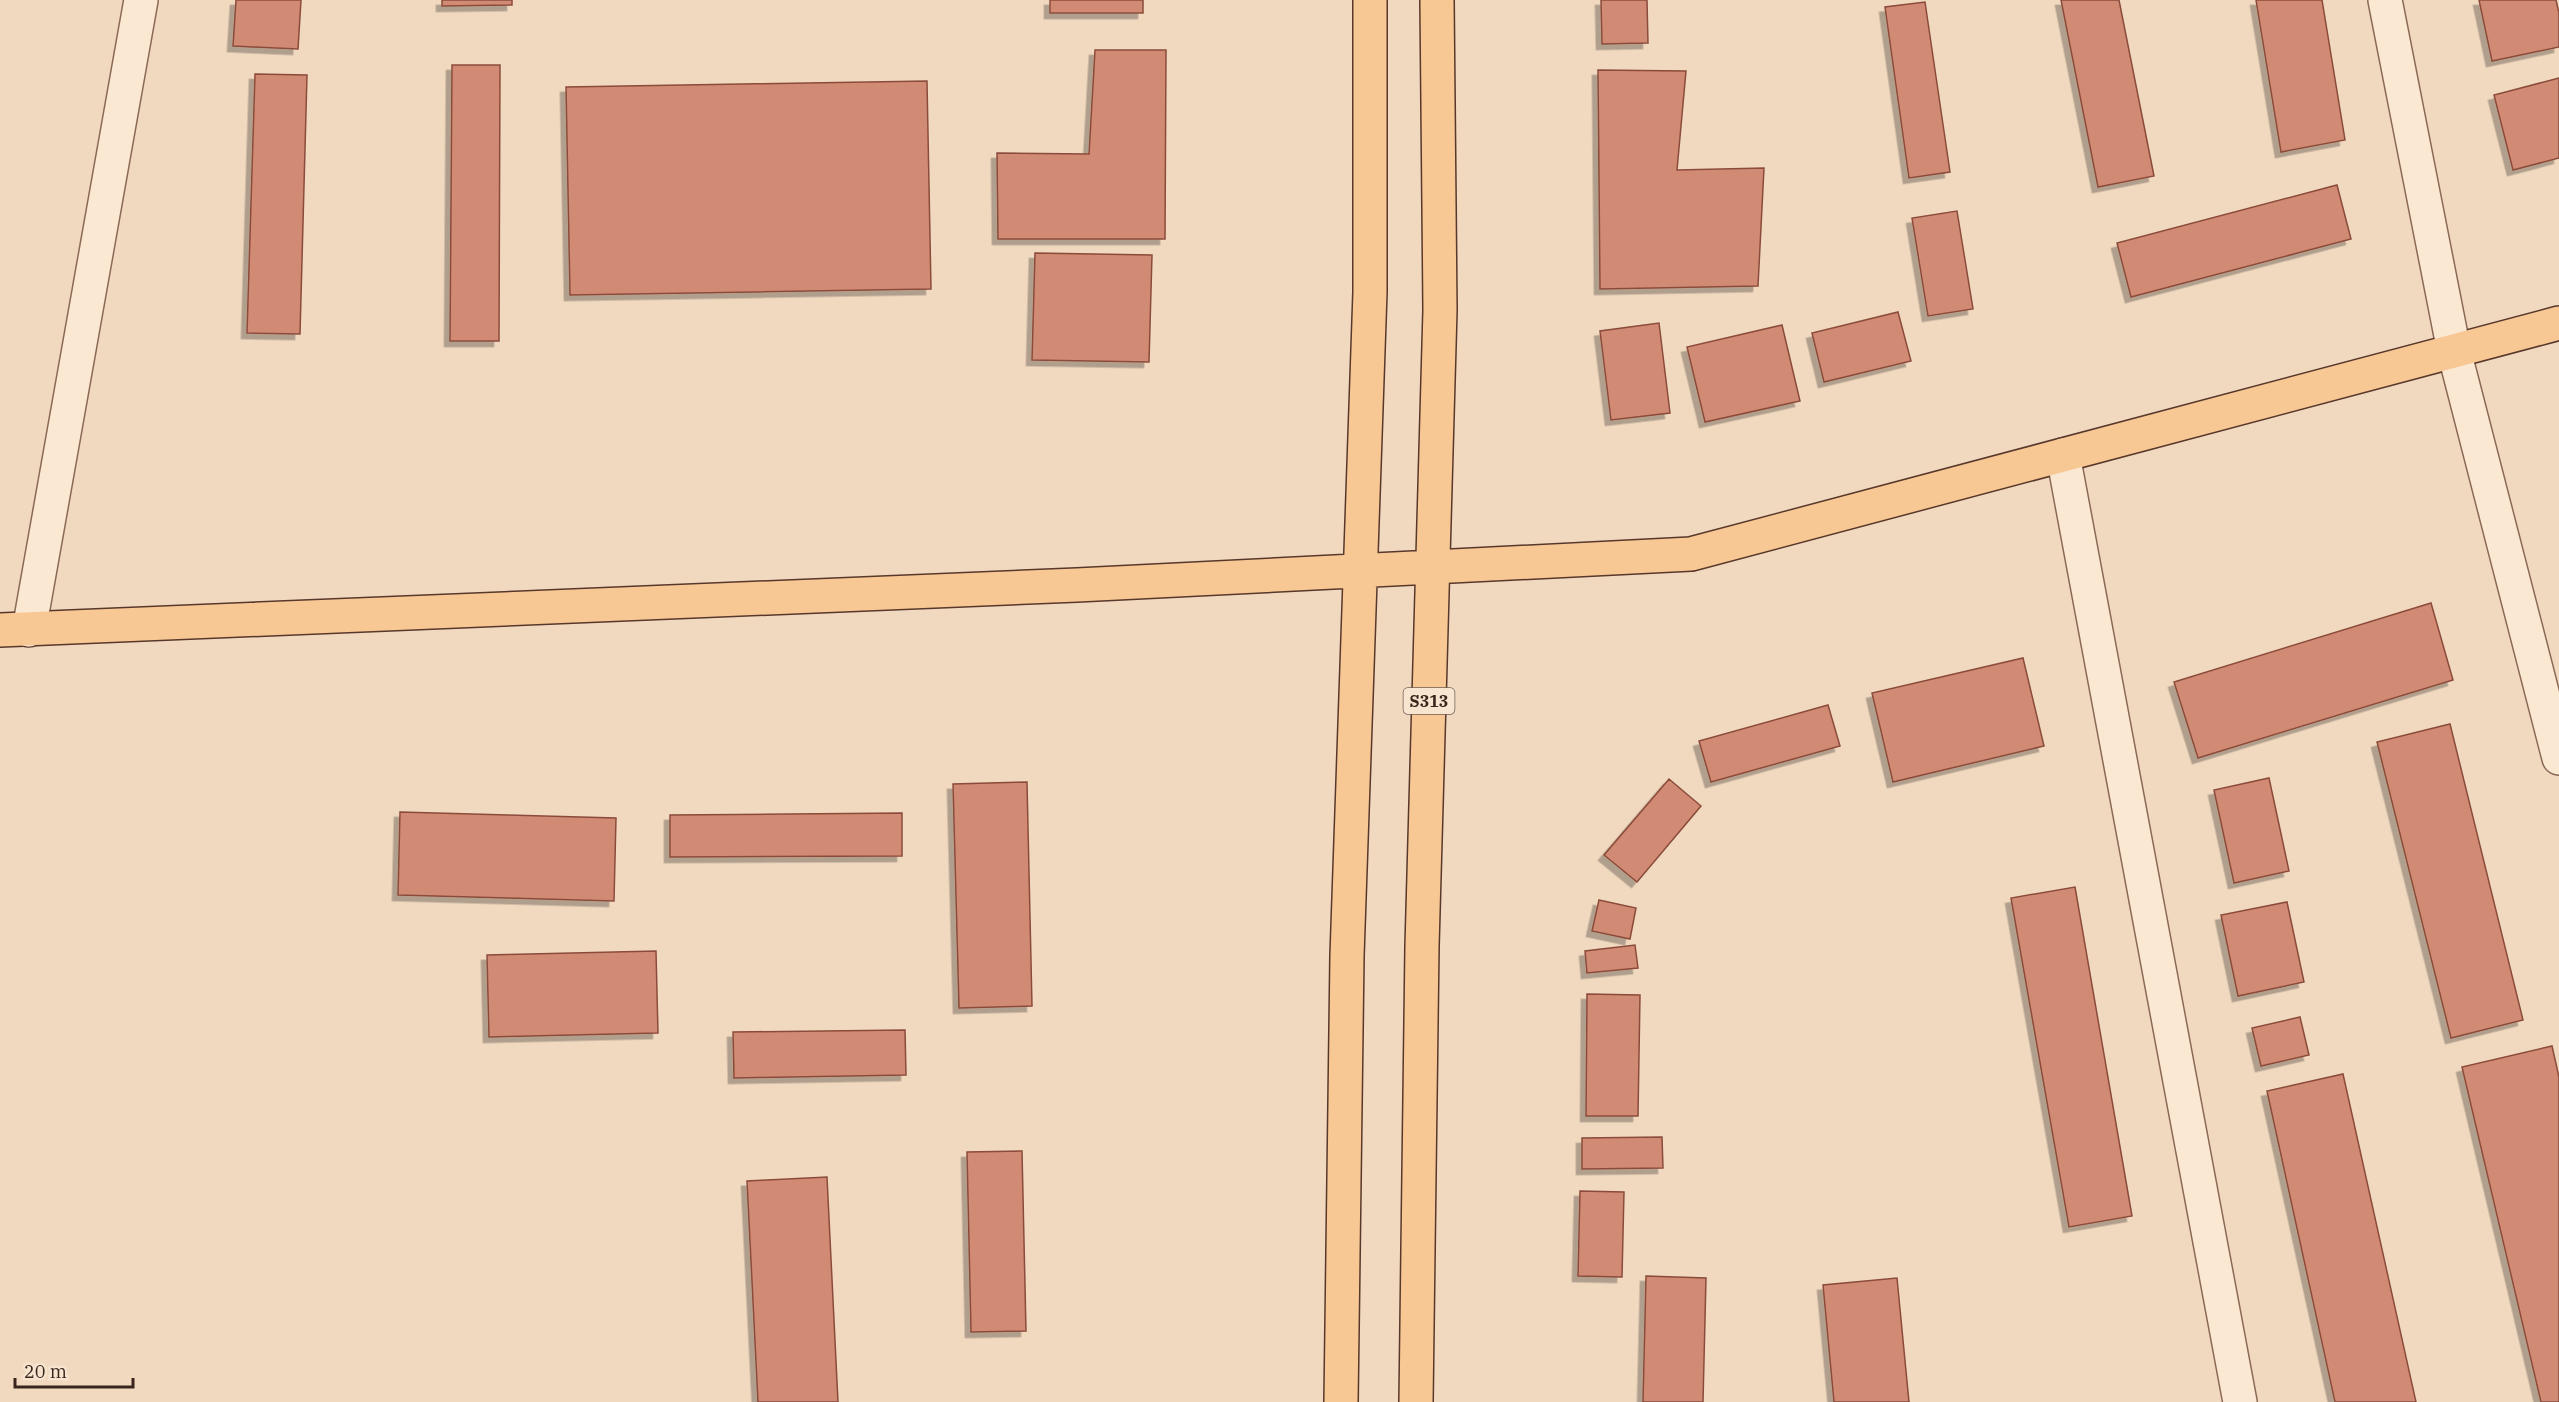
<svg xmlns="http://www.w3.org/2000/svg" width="2559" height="1402" font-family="'IBM Plex Serif',serif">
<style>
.building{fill:#d18a73;stroke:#8b4c3b;stroke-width:1.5;filter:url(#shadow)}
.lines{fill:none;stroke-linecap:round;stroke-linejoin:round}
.minor-casing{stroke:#8b6956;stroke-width:36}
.major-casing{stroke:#58382b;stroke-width:36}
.minor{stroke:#fbe8d3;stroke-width:33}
.major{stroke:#f7c794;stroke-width:33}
.labels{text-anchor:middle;stroke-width:4.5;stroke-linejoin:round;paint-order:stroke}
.shield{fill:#f8e5d0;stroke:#725f52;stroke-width:1.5}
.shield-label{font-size:16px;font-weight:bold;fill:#39251c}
</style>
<defs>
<filter id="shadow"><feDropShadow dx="-5.5" dy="5.5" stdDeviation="0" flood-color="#0004"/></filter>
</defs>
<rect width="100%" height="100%" fill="#f1d9c0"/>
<path class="building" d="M236,0H301L298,49L233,46Z
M442,0H512V5L442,6Z
M1050,0H1143V13H1050Z
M1601,0H1647L1648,43L1602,44Z
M2061,0H2119L2154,176L2098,187Z
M2256,0H2322L2345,140L2281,152Z
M2479,0H2556L2559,13V47L2492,61Z
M1925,2L1950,172L1909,178L1885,7Z
M1095,50H1166L1165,239H998L997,153L1089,154Z
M452,65H500L499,341H450Z
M1598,70L1686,71L1677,170L1764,168L1758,286L1600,289Z
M255,74L307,75L300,334L247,333Z
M2559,78V158L2513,170L2494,95Z
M927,81L931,289L570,295L566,87Z
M2337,185L2351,239L2131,297L2117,243Z
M1957,211L1973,309L1928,316L1912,218Z
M1035,253L1152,255L1149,362L1032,360Z
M1898,312L1911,361L1824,382L1812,333Z
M1659,323L1670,413L1611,420L1600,331Z
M1782,325L1800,401L1705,422L1687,347Z
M2431,603L2453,680L2198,758L2174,682Z
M2023,658L2044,746L1893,782L1872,693Z
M1828,705L1840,746L1711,782L1699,741Z
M2450,724L2523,1020L2451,1038L2377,742Z
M2269,778L2289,871L2234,883L2214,790Z
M1669,779L1701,806L1637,882L1604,855Z
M1027,782L1032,1006L959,1008L953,784Z
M400,812L616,818L614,901L398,895Z
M902,813V856L670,857V815Z
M2075,887L2132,1216L2069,1227L2011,898Z
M1599,900L1636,908L1630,939L1592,931Z
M2287,902L2304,982L2238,996L2221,915Z
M1635,945L1638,968L1587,973L1585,951Z
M656,951L658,1033L489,1037L487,955Z
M1587,994L1640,995L1638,1116H1586Z
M2300,1017L2309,1055L2261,1066L2252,1028Z
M905,1030L906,1075L734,1078L733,1032Z
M2552,1046L2559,1077V1402H2541L2462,1067Z
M2343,1074L2416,1402H2335L2267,1091Z
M1662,1137L1663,1168L1582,1169V1138Z
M1022,1151L1026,1331L971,1332L967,1152Z
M827,1177L838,1402H758L747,1181Z
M1580,1191L1624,1192L1622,1277L1578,1276Z
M1646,1276L1706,1278L1703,1402H1643Z
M1897,1278L1909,1402H1834L1823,1285Z"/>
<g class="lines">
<defs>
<path id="minor" d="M2385,0L2454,351L2559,758
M2063,455L2240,1402
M29,630L141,0"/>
<path id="major" d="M0,630L1077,585L1691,554L2559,323
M1341,1402L1347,956L1370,292V0
M1416,1402L1422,946L1440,310L1437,0"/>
</defs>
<use href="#minor" class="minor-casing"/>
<use href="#major" class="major-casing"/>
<use href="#minor" class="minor"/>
<use href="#major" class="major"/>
</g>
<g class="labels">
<rect class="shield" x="1403.5" y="688" width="51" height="26" rx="4.5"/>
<g class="shield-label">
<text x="1429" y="707">S313</text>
</g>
</g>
<path d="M15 1378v9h118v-9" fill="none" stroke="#39251c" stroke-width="3"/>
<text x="24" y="1378" font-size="18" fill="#39251c" stroke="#f8e5d0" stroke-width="4.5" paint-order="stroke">20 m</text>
</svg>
